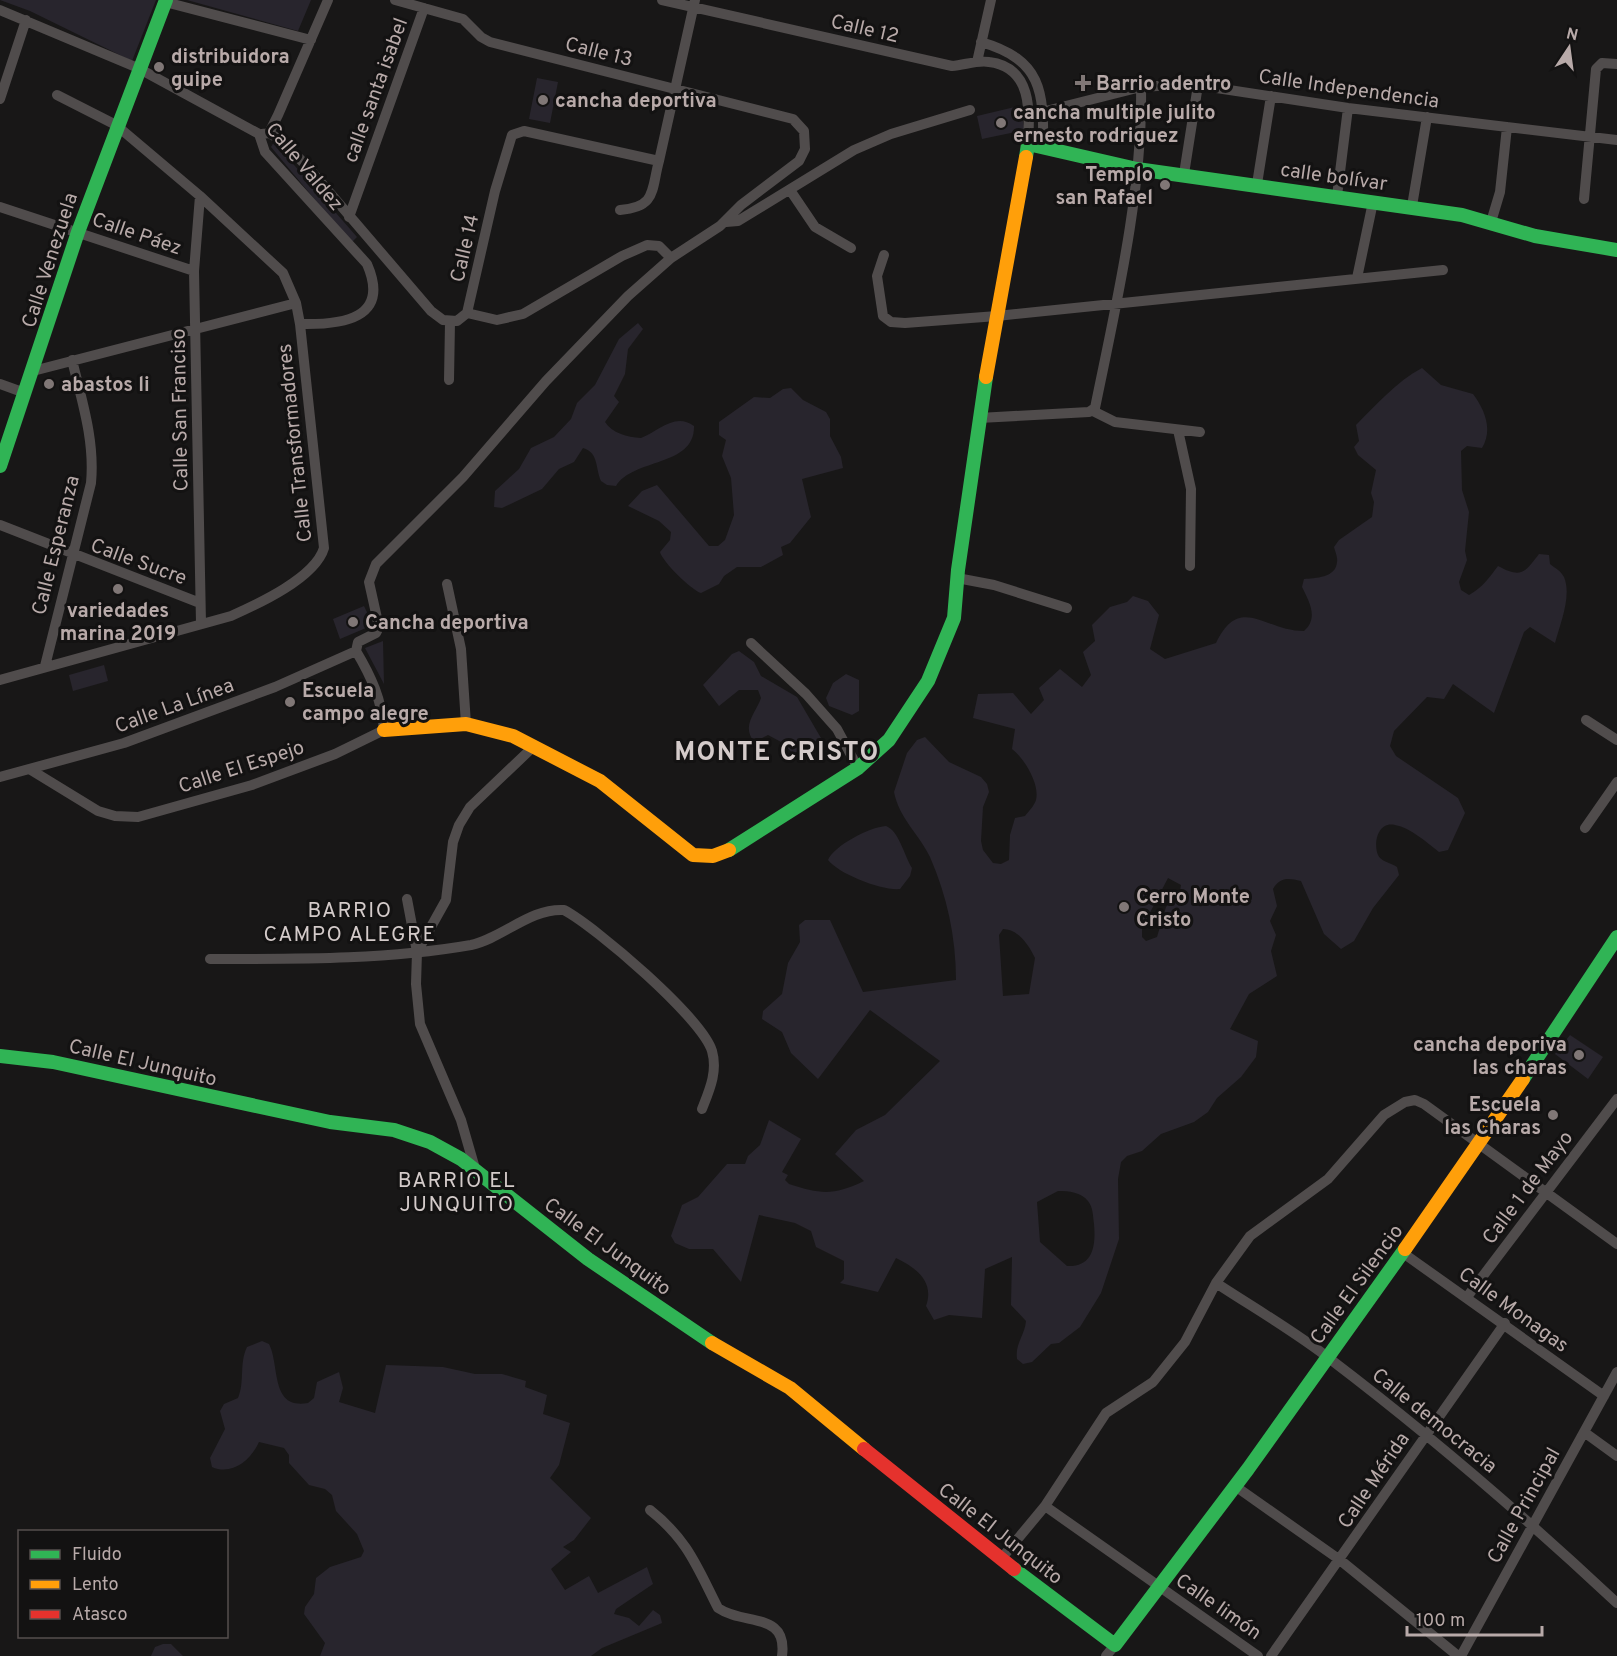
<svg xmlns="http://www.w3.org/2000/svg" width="1617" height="1656" font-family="Overpass,sans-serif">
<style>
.green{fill:#28252d;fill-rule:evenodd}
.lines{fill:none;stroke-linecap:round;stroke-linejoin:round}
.street{stroke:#504c4c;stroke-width:10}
.fast{stroke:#30b455;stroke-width:14}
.slow{stroke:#ff9f0a;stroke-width:14}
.jam{stroke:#e5322d;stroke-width:14}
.poi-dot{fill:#807776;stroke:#131212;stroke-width:2}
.labels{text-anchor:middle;stroke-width:6;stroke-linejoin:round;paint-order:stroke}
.street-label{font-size:20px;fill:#b8aaa9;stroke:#131212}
.poi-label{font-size:20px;font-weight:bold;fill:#b8aaa9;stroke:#131212;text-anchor:start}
.neighbourhood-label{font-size:21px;letter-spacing:1.5px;fill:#d4cbca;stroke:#131212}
.district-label{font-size:26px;font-weight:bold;letter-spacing:1.5px;fill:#d4cbca;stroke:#131212}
</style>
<rect width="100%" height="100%" fill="#181717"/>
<path class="green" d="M0,0H156L132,61L30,11Z
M187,0H311L298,31Z
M537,78L558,82L550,123L529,119Z
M1019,106L1025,130L982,139L977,116Z
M274,142L357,237L351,243L271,147Z
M638,323L643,329L628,349L625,374L614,396L619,402L605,422C612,433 627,437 641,438C659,431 675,412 694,426C695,467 633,458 616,486L607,485L601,481C595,467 599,453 583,448L574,462L559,469L542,489L502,508L494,507L495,491L519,469L531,448L554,437L571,419L577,403L595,385L619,339Z
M1422,368L1441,385L1473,394C1485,410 1493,430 1482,448L1467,446L1461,451L1462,490L1469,512L1465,551L1467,560L1459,582L1461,590L1469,595C1483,587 1489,578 1498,566C1522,579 1525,572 1539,554L1549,555L1550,564C1555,568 1561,571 1564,577C1572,596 1560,624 1555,643L1530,627L1524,632L1494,713L1453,684L1444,699L1427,697L1394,731L1390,746L1396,756L1458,798L1465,813L1448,850L1439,852C1426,842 1411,828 1395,825C1378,821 1373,843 1378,855C1380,861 1391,863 1397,867L1399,875L1373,908L1354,941L1341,949L1324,934L1301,881C1288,878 1280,877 1273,889L1277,906L1270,921L1276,935L1271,951L1277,976L1249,994L1230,1029L1258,1041L1256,1057L1241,1077L1217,1098L1208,1112L1194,1122L1161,1134L1142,1151L1127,1156L1121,1162L1118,1179L1119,1239L1101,1293L1080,1327L1059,1343L1051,1344L1032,1362L1023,1364L1017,1359C1015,1343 1025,1335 1026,1321L1011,1305L1012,1257L985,1269L982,1318L949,1315L934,1320L926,1306C935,1281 915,1267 896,1258L878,1292L840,1283L844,1279V1261L816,1247L811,1231L795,1223L759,1215L741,1282L713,1249H689L675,1243L671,1236L682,1205L698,1197L727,1164H745L748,1156L760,1145L769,1120L801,1139L782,1172L788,1175L785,1180L789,1184C820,1194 833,1196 864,1181L835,1154L856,1130L885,1115L940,1061L870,1010L818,1079L791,1053L782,1032L762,1019L763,1011L782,994L788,963L800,942L799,925L805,920H830L863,992L956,980C956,937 947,896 930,857C919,834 899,818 894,792L907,753L917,740L925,737L949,762L981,777L987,784L989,792L983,807L981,841L983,850L993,863L1001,864L1009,860L1010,835L1015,818L1025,816C1029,811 1034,806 1036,800C1040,784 1024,758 1012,749L1015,729L973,718L978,694L1013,693L1031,714L1044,700L1039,688L1060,669L1082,687L1091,675L1083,652L1095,641L1092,625L1110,607L1127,602L1133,596L1148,601L1159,615L1150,649L1165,659L1216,643C1240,593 1264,631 1304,631C1319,618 1309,601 1302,587L1304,579C1315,578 1336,578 1337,562C1338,558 1335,551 1334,547L1339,540L1372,517L1374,502L1371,493L1376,470L1358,455L1354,447L1359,441L1356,425C1377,404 1396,382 1422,368ZM1168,878L1181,885L1180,891L1166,907L1157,937L1146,941L1142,937V928ZM1003,929C1018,929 1029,945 1035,958L1029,994L1003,996L999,935ZM1058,1191C1069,1191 1081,1192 1088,1201C1093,1207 1093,1216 1094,1224C1096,1246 1093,1267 1067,1266L1040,1242L1037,1202Z
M791,388L803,400L826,412L830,419V436L841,457L843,468L802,479L811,517L790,543L781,547L783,555L761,567H737L724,576L719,584L701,593C691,590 662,561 660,552L670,540L671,532L659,521L628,506L642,491L657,485L709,546H718L725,540L734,515L731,478L722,456L726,440L719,435V422L754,397L770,398L783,389Z
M364,606L373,625L340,639L333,619Z
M383,641L384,684L365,648Z
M739,651L754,662L761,676L797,697L821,738L793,754L783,743L768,735L754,742C741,725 756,713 761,698L758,690H739L719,706L703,685L732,654Z
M104,665L108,681L73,691L69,675Z
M846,674L859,680V711L852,715L829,706L826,698L833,683Z
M886,826C899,831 904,855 912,868L910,876L900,889C882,891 839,874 828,860C834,846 869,827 886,826Z
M1570,1035L1603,1057L1588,1079L1555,1054Z
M262,1341L269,1344C280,1365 270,1410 308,1403L314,1398L317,1382L339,1372L343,1388L339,1402L375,1413L386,1365L443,1367L475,1374H502L526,1381L525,1387L547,1395L543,1414L570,1423L559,1465L550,1478L591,1518L574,1540L563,1547L571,1552L551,1569L565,1590L589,1576L598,1593L647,1567L653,1584L616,1609L614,1614L629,1618L639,1626L653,1610L660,1615L662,1623L602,1648L591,1656H320L325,1643L304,1614L305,1607L314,1594L316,1578L330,1567L361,1557L364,1551L357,1534L336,1511L332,1495L325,1489L309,1485L289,1463V1455L284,1448L259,1442C251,1460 232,1476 212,1467L210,1458L225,1429L220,1411L224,1404L238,1398C245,1382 239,1363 247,1347Z
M163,1644H171L183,1656H151L155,1647Z"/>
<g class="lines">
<path class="street" d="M662,0L952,66C965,65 977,60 989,62C1032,67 1030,111 1028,144
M165,2L311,40
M0,10L138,68L259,134L265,152L367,264C391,319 342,325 300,324
M981,42C1042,60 1044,91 1043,148
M977,62L991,0
M0,99L26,20
M1030,115L1141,87L1190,84L1348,108L1617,140
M269,133L284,142L312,172L431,311L443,320L457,321L467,313L495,191L512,135L524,131L659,161L695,0
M262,134L269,133L278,115L328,0
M1184,174L1198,85
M1257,184L1271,96
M790,190L815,227L851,248
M200,196L194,271L201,623
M1337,196L1348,108
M1584,199L1596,69L1602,63L1617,64
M1412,206L1427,117
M0,207L194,271
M620,210C657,207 651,190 659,161
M349,217L424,8
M726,222L738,221L854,150L891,134L970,110
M1491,222L1500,192L1507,127
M884,255L877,276L883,316L891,322L905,323L997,316L1443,270
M1357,278L1373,202
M467,313L497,320L523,314L622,256L647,245L659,246L671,258
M33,371L296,303
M449,380L450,322
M0,384L25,393
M1093,411L1115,422L1200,432
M979,418L1089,412L1095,408C1116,305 1143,191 1141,87
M1178,430L1191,489L1190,566
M0,525L200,603
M957,578L994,585L1067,608
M447,584L461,649L466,724
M751,643L806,694L837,729L858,768
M356,651L358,642L376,633L379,627L369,582L376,564L463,477L546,381L628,296L671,258L720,226L741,205L799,161L805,149L804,131L793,119L490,42L481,37L463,19L395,0
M45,666L91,483C95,441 82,401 72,360
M0,680L231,616C258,604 315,578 324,548L300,324L296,303L283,273L200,196L116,125L57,95
M1586,720L1617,740
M31,770L98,811L115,816L138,817L252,785L335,754L384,730C382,700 371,676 356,651
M0,777L124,743L275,687L356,651
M1585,828L1617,782
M407,899L417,952
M210,959C297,959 385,960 471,945C503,938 530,908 564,910C596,927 702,1018 712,1051C718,1072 709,1091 702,1109
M476,1172L461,1120L420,1024L416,984L417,952L446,900L453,842L459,825L470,807L532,748
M1403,1253L1604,1396
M1216,1283C1254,1308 1294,1331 1330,1359C1430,1435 1525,1517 1617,1603
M1467,1297L1617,1099
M1584,1432L1617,1456
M1235,1486L1340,1560L1458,1656
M1045,1506L1258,1656
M650,1510C688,1540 697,1567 718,1608C744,1626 788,1611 782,1656
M1001,1559L1045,1506L1106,1413L1153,1382L1185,1342L1216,1283L1250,1236L1328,1179L1384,1115L1405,1102L1415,1100L1424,1104L1617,1244
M1106,1656L1115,1645
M1271,1656L1505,1323
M1461,1656L1617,1372"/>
<path class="fast" d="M1026,157L1028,144L1137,169L1462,215L1535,236L1617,250
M0,466L78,232L166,0
M729,850L858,768L889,740L928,681L954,618L958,570L986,377
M0,1056L53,1062L330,1122L394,1130L430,1142L461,1159L588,1259L712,1343
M1523,1079L1617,937
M1014,1569L1115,1645L1248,1469L1405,1249"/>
<path class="slow" d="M986,377L1026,157
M384,730L466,724L513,736L600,781L693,855L713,856L729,850
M1405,1249L1523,1079
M712,1343L790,1388L864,1449"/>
<path class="jam" d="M864,1449L1014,1569"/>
</g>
<g class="poi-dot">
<circle cx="159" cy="67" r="6"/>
<path d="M1080 74h6v6h6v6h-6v6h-6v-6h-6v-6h6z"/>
<circle cx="543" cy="100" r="6"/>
<circle cx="1001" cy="123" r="6"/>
<circle cx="1165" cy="185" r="6"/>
<circle cx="49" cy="384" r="6"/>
<circle cx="118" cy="589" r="6"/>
<circle cx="353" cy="622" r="6"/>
<circle cx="290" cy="702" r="6"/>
<circle cx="1124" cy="907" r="6"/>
<circle cx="1579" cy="1055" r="6"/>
<circle cx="1553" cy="1115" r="6"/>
</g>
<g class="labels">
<g class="street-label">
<text transform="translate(865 28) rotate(13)" y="7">Calle 12</text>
<text transform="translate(599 51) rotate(14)" y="7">Calle 13</text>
<text transform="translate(1349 88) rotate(8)" y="7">Calle Independencia</text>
<text transform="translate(375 90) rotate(-70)" y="7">calle santa isabel</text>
<text transform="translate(305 166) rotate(50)" y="7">Calle Valdez</text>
<text transform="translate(1334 176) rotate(8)" y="7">calle bolívar</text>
<text transform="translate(137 233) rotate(19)" y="7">Calle Páez</text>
<text transform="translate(464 248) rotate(-77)" y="7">Calle 14</text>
<text transform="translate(49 260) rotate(-72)" y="7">Calle Venezuela</text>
<text transform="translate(179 410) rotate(-91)" y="7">Calle San Franciso</text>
<text transform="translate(294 443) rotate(-96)" y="7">Calle Transformadores</text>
<text transform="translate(55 545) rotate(-76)" y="7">Calle Esperanza</text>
<text transform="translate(139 561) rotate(20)" y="7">Calle Sucre</text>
<text transform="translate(174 705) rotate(-20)" y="7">Calle La Línea</text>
<text transform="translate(241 766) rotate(-18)" y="7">Calle El Espejo</text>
<text transform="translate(143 1062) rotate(13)" y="7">Calle El Junquito</text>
<text transform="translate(1527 1187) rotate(-53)" y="7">Calle 1 de Mayo</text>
<text transform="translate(608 1246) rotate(36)" y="7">Calle El Junquito</text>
<text transform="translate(1356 1284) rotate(-54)" y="7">Calle El Silencio</text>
<text transform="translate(1514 1309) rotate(36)" y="7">Calle Monagas</text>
<text transform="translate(1435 1420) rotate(39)" y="7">Calle democracia</text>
<text transform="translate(1373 1480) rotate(-56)" y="7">Calle Mérida</text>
<text transform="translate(1523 1505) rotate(-61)" y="7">Calle Principal</text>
<text transform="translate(1001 1533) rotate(38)" y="7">Calle El Junquito</text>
<text transform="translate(1219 1606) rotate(35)" y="7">Calle limón</text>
</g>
<g class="poi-label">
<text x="171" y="63">distribuidora<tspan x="171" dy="23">guipe</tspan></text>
<text x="1096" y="90">Barrio adentro</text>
<text x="555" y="107">cancha deportiva</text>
<text x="1013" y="119">cancha multiple julito<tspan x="1013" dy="23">ernesto rodriguez</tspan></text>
<text x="1153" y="181" text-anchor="end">Templo<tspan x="1153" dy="23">san Rafael</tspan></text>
<text x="61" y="391">abastos li</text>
<text x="118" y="617" text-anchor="middle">variedades<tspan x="118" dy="23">marina 2019</tspan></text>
<text x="365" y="629">Cancha deportiva</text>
<text x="302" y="697">Escuela<tspan x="302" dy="23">campo alegre</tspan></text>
<text x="1136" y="903">Cerro Monte<tspan x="1136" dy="23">Cristo</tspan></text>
<text x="1567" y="1051" text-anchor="end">cancha deporiva<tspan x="1567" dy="23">las charas</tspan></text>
<text x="1541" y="1111" text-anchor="end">Escuela<tspan x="1541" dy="23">las Charas</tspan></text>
</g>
<g class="neighbourhood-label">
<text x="350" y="917">BARRIO<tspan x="350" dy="24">CAMPO ALEGRE</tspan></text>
<text x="457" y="1187">BARRIO EL<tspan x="457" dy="24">JUNQUITO</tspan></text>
</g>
<g class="district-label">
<text x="777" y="760">MONTE CRISTO</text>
</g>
</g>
<rect x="18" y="1530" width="210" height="108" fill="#131212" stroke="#554f4e" stroke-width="1.5"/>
<rect x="30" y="1550" width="30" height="9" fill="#30b455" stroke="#554f4e" stroke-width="1.5"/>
<text x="72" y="1560" font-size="18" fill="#b8aaa9">Fluido</text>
<rect x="30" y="1580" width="30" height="9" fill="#ff9f0a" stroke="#554f4e" stroke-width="1.5"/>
<text x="72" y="1590" font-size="18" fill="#b8aaa9">Lento</text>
<rect x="30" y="1610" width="30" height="9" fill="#e5322d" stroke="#554f4e" stroke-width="1.5"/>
<text x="72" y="1620" font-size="18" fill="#b8aaa9">Atasco</text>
<g transform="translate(1569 48) rotate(13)" stroke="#131212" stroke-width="4.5" paint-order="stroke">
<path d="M0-4.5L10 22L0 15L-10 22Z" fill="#b8aaa9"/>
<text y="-9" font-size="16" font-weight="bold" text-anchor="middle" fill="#b8aaa9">N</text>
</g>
<path d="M1407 1626v9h135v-9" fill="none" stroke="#b8aaa9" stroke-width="3"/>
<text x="1416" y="1626" font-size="18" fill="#b8aaa9" stroke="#131212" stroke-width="4.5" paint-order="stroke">100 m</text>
</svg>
